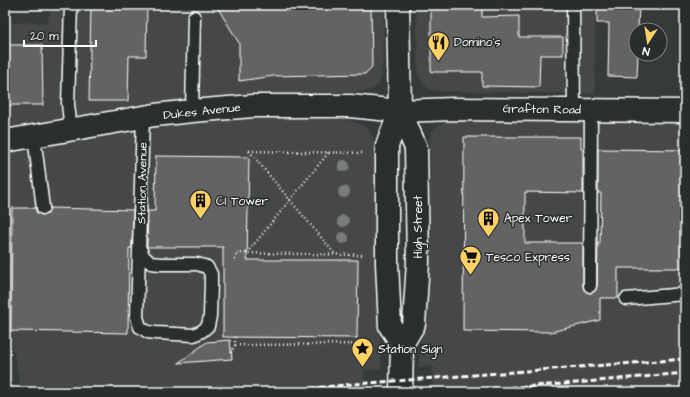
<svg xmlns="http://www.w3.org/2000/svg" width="690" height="397" font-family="'Architects Daughter',sans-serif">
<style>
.built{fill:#444748}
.building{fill:#636465;stroke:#fff}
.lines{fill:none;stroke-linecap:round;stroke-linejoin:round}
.service-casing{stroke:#fff;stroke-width:15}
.minor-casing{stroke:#fff;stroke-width:25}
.secondary-casing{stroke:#fff;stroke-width:25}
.path{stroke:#fff;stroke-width:2.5;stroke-dasharray:1 3;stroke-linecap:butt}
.service{stroke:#2a2d2e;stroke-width:12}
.minor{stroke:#2a2d2e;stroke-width:22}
.secondary{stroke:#2a2d2e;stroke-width:22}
.rail{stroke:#fff;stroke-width:3;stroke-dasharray:6 3;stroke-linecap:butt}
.tree{fill:#7a7c7c}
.labels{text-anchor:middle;stroke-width:3;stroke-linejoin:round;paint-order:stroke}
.poi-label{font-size:12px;fill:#fff;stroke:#2a2d2e;text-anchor:start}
.street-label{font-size:12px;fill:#fff;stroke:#2a2d2e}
</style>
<rect width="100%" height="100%" fill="#373a3b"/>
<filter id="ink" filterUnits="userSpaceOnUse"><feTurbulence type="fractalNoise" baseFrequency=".025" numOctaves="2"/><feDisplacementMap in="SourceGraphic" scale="8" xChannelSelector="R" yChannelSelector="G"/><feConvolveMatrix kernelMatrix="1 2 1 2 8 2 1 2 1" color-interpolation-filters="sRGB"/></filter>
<g filter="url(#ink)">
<path class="built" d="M51,5H384L382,75L379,84L372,90L360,92L240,94L146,104L5,128V23L48,22Z
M416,5H595V94L438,91L429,89L422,82L418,72Z
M262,117L350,120L366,127L376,141L377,152L381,369L364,370V392H5L21,389L5,311V153L171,124Z
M472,117L685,120V392H433V366L418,367L430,270V137L433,130L440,124L450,121Z"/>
<path class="building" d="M91,5H147L146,56H129L128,101H89Z
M216,5H371L372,67L365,74L274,76L239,81V43Z
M431,5H482V17L519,16V37H563V55H540L539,87L482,86V72H431Z
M597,5H639L638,30H636V54H638L637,77L608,76L609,23H597Z
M5,45H42L43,105H5Z
M464,137H581V149H583V193L525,192V243H583V286L584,290L590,293L594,292L597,286L598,243H600L601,193H598V149L685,150V268H618V298H600V320L551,332L463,331Z
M156,156L249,157L247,260H358L357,338L223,337V247H147V246L148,211H155Z
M12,208H35L37,213L44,215L48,214L50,208L133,210L132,248H129L128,333L11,331Z
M230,340L232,359L178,363L207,342Z"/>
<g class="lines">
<defs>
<path id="service" d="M573,5L574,110
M192,111L194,17
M71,130L68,104L71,5
M34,136L43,208
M140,249L144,257L151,263L160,264H197L207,267L211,274V283L210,316L208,326L202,331L194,335L156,333L148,332L140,327L137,317L143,117
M590,286L591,110
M626,299L685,294"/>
<path id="minor" d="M5,141L155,115L192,111L253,106H350L400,111L454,109L685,111"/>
<path id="secondary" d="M398,5L400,111L387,146V263L390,326L402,344
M400,111L416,148L418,262L414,324L402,344L401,392"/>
</defs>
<use href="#service" class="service-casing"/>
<use href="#minor" class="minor-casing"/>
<use href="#secondary" class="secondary-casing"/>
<path class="path" d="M681,89L682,77L685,69
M249,151L335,254
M249,151L364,153
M247,253L329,152
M235,260L236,253L364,255
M235,345L375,344
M231,353L235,345V337"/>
<use href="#service" class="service"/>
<use href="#minor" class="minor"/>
<use href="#secondary" class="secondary"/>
<path class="rail" d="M274,392L355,384L685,359
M438,392L564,384L685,373"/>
</g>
<g class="tree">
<circle cx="344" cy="166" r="6"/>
<circle cx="344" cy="192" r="6"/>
<circle cx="343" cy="221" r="6"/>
<circle cx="343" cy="238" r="6"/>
</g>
</g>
<defs>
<symbol id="restaurant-pin" viewBox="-11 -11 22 30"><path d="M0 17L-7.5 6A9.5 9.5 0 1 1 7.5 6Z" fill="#ffd166" stroke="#2a2d2e"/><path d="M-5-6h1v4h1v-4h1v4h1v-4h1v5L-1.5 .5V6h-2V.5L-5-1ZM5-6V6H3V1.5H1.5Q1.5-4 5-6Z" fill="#111"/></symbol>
<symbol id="building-pin" viewBox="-11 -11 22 30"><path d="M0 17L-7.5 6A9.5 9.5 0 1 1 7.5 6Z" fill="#ffd166" stroke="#2a2d2e"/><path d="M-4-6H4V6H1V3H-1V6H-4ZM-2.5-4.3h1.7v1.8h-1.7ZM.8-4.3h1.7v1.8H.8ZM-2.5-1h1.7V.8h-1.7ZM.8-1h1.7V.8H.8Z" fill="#111"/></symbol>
<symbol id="supermarket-pin" viewBox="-11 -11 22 30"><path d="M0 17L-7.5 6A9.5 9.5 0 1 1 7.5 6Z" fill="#ffd166" stroke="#2a2d2e"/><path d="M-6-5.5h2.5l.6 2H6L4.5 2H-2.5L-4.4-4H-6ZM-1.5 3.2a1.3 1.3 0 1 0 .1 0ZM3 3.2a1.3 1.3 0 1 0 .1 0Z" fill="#111"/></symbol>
<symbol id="sight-pin" viewBox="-11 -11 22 30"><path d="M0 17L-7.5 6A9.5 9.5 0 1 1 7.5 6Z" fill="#ffd166" stroke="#2a2d2e"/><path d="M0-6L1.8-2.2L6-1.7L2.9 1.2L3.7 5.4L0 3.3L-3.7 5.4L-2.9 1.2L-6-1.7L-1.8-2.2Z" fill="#111"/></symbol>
</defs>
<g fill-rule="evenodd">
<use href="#restaurant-pin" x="426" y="30" width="25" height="34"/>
<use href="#building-pin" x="188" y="188" width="25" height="34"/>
<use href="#building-pin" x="476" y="206" width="25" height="34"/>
<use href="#supermarket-pin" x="458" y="244" width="25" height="34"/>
<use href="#sight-pin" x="350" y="336" width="25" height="34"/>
</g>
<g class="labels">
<g class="poi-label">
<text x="454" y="46">Domino's</text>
<text x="216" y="205">CI Tower</text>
<text x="504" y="222">Apex Tower</text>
<text x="486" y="261">Tesco Express</text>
<text x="378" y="353">Station Sign</text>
</g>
<g class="street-label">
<text transform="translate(542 109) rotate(1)" y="4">Grafton Road</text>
<text transform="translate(202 111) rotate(-6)" y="4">Dukes Avenue</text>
<text transform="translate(142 183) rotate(-89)" y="4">Station Avenue</text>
<text transform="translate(418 227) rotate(-90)" y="4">High Street</text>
</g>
</g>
<rect width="690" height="397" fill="none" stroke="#2a2d2e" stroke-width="20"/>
<rect x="10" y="10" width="670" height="377" fill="none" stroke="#fff" stroke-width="1.5" filter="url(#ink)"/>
<g transform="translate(648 42) rotate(192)"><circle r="19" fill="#2a2d2e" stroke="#7f8182"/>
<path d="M0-3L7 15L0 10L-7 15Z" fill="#ffd166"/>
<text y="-6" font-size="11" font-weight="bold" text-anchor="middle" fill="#ffffff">N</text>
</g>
<path d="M24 40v6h72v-6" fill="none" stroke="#ffffff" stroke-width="2"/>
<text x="30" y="40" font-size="12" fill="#ffffff" stroke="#2a2d2e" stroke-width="3" paint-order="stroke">20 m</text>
</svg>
